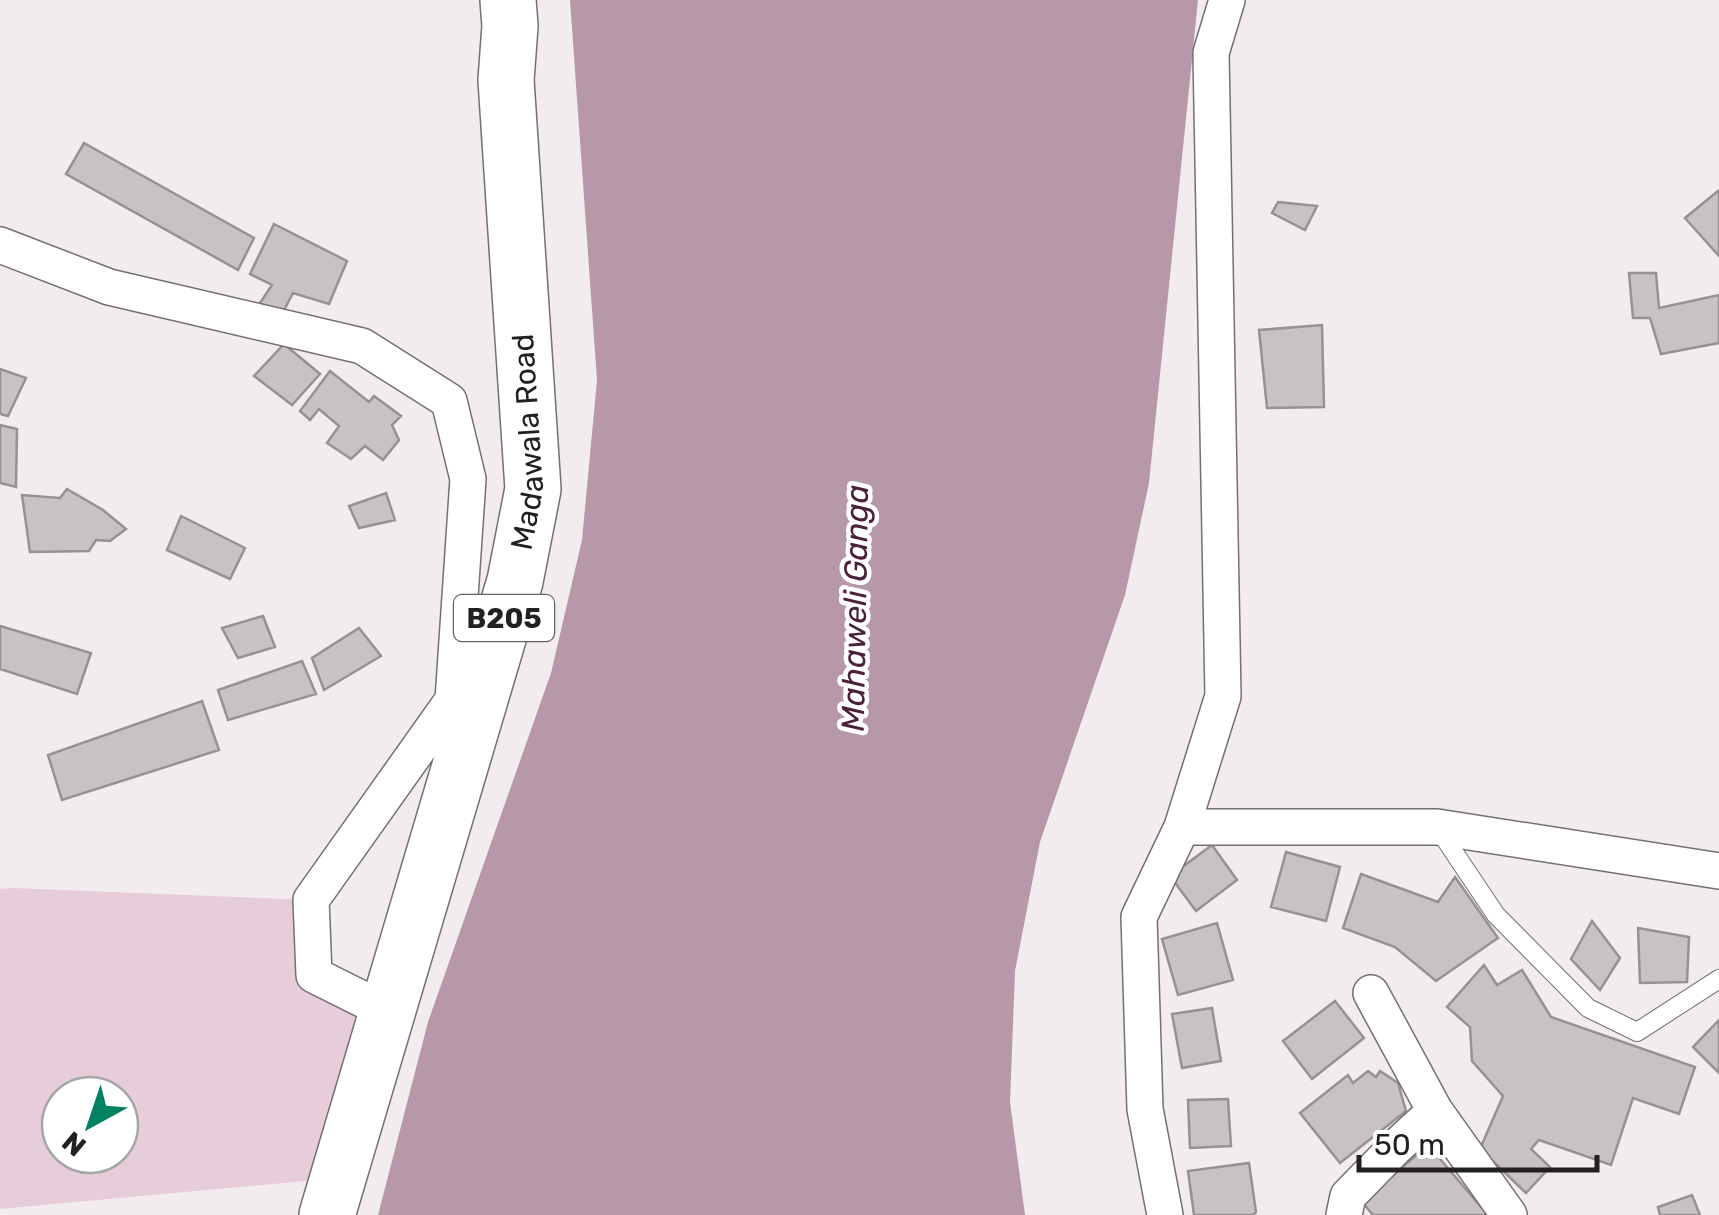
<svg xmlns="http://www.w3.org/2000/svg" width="1719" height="1215" font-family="Rubik,sans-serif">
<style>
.green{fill:#e7ccda;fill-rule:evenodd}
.water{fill:#b698a8}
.building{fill:#c8c1c5;stroke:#979194;stroke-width:2.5}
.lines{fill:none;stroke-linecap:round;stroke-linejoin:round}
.lane-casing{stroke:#756f72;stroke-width:20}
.street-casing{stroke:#756f72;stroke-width:38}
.primary-casing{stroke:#756f72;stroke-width:58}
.lane{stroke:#fff;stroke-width:18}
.street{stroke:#fff;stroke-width:35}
.primary{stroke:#fff;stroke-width:55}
.labels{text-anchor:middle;stroke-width:9;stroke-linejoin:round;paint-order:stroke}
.shield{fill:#fff;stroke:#646364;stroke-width:2.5}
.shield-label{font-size:28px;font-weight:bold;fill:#222021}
.street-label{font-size:30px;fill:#222021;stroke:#fff}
.water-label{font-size:32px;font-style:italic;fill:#4b213a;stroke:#fff}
</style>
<rect width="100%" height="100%" fill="#f3ecef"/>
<path class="green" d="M13,888L311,900L314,975L386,1011L339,1178L0,1209V889ZM60,1095H120V1155H60Z"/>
<path class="water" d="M570,0H1198L1149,483L1125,595L1040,842L1015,971L1010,1102L1025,1215H378L428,1022L551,673L582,540L597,380Z"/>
<path class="building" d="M84,143L254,238L238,270L66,174Z
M1718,191L1719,193V256L1685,218Z
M1278,202L1317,206L1305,230L1272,213Z
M274,224L347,261L329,304L293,293L280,318L260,303L272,285L250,274Z
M1629,273H1656L1659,308L1719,295V343L1661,354L1650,318H1633Z
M1322,325L1324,407L1267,408L1259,330Z
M284,344L320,374L292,405L254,376Z
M0,369L26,378L8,416L0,414Z
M330,371L369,402L374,396L401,416L392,425L399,440L383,460L365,446L351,459L327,443L339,426L319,409L310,420L300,411Z
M0,425L17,429L16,487L0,483Z
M67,489L103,510L126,529L110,541L96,540L89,551L30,552L22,495L60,498Z
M386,493L395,520L359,528L349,506Z
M181,516L245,548L230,579L167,550Z
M263,616L275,647L238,658L222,628Z
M0,626L91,653L77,694L0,669Z
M359,628L381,656L324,690L312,658Z
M302,661L316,694L228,720L218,690Z
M202,701L219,750L62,800L48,755Z
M1212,845L1237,880L1196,911L1170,876Z
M1286,852L1340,867L1326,921L1271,907Z
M1361,874L1438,902L1455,877L1498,938L1436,981L1395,947L1343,928Z
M1592,921L1620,958L1600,990L1571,959Z
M1217,923L1233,980L1178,995L1162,939Z
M1638,928L1689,937L1687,982L1640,983Z
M1484,965L1497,985L1522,970L1551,1017L1695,1067L1679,1114L1633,1098L1611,1165L1539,1140L1531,1149L1550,1167L1526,1193L1480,1149L1503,1096L1472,1061L1470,1027L1447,1007Z
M1335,1001L1364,1038L1312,1079L1283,1041Z
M1212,1008L1221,1061L1182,1068L1172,1014Z
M1719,1020V1073L1693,1047Z
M1368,1071L1376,1077L1380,1071L1398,1083L1406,1111L1340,1163L1300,1113L1348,1075L1353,1083Z
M1228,1099L1231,1146L1190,1148L1188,1100Z
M1428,1145L1488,1215H1373L1362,1202Z
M1249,1163L1256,1212L1253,1215H1194L1188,1171Z
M1692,1195L1700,1215H1660L1658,1207Z"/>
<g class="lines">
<defs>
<path id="lane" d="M1437,827L1496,915L1588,1008L1637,1032L1719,979"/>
<path id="street" d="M0,245L109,287L362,346L449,401L468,479L453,700L311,900L314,975L386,1011
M1182,827H1437L1719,871
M1371,993L1435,1111L1509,1215
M1165,1215L1145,1109L1139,917L1182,827L1223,696L1211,53L1227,0
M1344,1215L1348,1196L1394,1149L1435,1111"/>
<g id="primary">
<path id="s1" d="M327,1215L515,581L533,489L506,80L510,26L508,0"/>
</g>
</defs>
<use href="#lane" class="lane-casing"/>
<use href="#street" class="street-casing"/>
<use href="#primary" class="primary-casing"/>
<use href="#lane" class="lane"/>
<use href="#street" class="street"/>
<use href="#primary" class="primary"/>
</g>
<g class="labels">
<rect class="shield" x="454" y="595" width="100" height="46" rx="8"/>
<g class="shield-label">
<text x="504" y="628">B205</text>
</g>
<g class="street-label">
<text dy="10" stroke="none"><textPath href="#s1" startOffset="802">Madawala Road</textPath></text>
</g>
<g class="water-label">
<text transform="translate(855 608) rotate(-89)" y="11">Mahaweli Ganga</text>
</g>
</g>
<g transform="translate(90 1125) rotate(220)"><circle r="48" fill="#ffffff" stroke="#a7a6a6" stroke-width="2.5"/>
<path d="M0-8L18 38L0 25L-18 38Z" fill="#008162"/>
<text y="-15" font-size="28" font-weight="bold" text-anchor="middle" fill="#222021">N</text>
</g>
<path d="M1359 1155v15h238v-15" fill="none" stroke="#222021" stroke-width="5"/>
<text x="1374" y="1155" font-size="30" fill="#222021" stroke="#ffffff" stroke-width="8" paint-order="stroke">50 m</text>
</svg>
